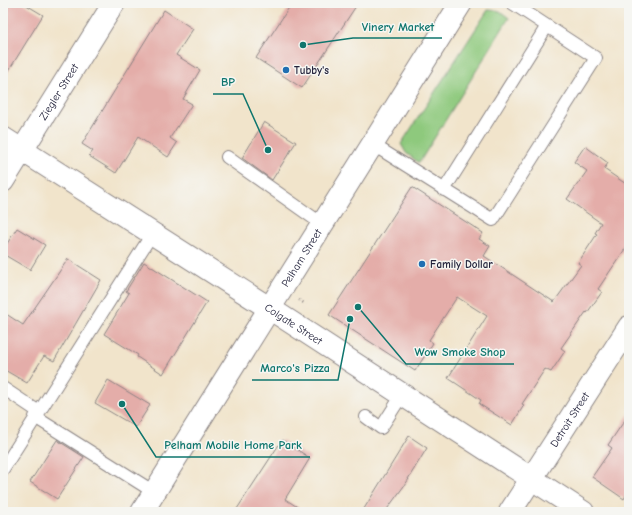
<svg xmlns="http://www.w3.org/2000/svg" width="632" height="515" font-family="'Comic Neue',sans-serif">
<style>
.green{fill:#8ec97d;stroke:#58765c}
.building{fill:#e4ada9}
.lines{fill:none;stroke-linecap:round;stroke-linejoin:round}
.service-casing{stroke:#8a8383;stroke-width:14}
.minor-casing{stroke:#8a8383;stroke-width:24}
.tertiary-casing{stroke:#8a8383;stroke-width:24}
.path{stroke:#8a8383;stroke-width:2.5;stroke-dasharray:1 3;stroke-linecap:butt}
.service{stroke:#fff;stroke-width:12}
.minor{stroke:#fff;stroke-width:22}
.tertiary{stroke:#fff;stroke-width:22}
.poi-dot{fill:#1f6fb2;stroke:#f6f6f2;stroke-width:1.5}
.labels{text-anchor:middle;stroke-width:3;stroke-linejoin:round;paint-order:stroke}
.poi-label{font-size:11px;font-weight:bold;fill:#22223b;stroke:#f6f6f2;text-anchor:start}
.street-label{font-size:11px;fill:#22223b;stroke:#f6f6f2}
.leader{fill:none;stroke:#0f766e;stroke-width:1.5}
.callout-dot{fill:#0f766e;stroke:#f6f6f2;stroke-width:1.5}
.callout-label{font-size:12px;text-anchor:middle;font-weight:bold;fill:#0f766e;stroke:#f6f6f2;stroke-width:3;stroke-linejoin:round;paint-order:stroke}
</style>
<rect width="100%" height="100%" fill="#f6f6f2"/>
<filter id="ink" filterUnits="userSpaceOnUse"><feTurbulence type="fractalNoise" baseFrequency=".025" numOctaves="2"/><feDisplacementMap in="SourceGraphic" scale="8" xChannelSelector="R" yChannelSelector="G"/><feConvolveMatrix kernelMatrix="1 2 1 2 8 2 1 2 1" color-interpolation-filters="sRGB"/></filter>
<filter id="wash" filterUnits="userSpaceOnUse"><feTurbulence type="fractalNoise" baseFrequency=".012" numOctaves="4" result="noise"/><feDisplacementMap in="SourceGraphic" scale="16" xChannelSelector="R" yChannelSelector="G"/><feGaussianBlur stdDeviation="0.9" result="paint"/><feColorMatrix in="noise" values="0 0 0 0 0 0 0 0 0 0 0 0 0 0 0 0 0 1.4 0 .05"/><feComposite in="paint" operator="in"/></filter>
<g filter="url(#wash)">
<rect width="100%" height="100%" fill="#f1e4cb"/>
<path class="green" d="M488,10L500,11L509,18L419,163L406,153L401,144Z"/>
<g id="blocks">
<path class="building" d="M3,3H23L43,15L3,80Z
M292,3H358L302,88L256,58Z
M164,10L193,29L176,55L200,70L183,99L192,104L170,138L177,143L168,157L138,137L116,173L89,156L93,151L82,144Z
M264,122L296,142L272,180L242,158Z
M585,146L608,163L604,169L629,186V243L598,289L602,292L587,313L586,312L561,348L565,351L551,372L545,369L522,404L524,405L512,425L479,404L481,400L448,378L487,316L457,297L429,340L433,343L415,371L329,315L412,187L483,233L479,239L490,246L484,256L554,302L581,265L578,263L597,234L595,233L601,223L567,199L587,171L574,162Z
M17,228L45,245L30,270L3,254V250Z
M68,259L101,280L54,361L44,356L27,383L3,369V312L23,325Z
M144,262L207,302L163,374L137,357L138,355L104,334L129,293L126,291Z
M108,380L150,405L136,427L95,403Z
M629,414V490L624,499L592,477L612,448L608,445Z
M409,436L427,448L408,479H409L385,512H362Z
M57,440L84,457L57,499L30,482Z
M282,440L310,458L285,499L305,512H235Z"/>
</g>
</g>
<g filter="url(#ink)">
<use href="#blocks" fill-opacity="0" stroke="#8a8383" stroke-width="1"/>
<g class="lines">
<defs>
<path id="service" d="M372,144L493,220L596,58L512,3
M227,157L322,224
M444,190L547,26
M3,388L39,412
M35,417L154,492
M366,417L381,428L402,395
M3,469L152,234"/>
<g id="minor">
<path id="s1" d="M3,138L269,308L583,512"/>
<path id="s2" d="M3,181L114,3"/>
<path id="s3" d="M510,512L629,327"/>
</g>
<g id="tertiary">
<path id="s4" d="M142,512L461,3"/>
</g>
</defs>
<use href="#service" class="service-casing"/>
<use href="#minor" class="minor-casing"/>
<use href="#tertiary" class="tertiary-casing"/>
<path class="path" d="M299,300L304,303"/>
<use href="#service" class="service"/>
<use href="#minor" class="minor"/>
<use href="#tertiary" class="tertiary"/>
</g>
</g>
<g class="poi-dot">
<circle cx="286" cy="70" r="4"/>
<circle cx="422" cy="264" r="4"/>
</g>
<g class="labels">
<g class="poi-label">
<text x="294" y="74">Tubby's</text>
<text x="430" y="268">Family Dollar</text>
</g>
<g class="street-label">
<text dy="4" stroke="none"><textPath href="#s2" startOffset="105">Ziegler Street</textPath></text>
<text dy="4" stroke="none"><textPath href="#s4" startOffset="300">Pelham Street</textPath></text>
<text dy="4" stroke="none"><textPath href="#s1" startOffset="345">Colgate Street</textPath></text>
<text dy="4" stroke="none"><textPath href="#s3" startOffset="110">Detroit Street</textPath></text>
</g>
</g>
<path class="leader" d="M303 45L353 38H442M268 150L243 94H213M358 307L406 364H514M350 319L338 380H252M122 404L156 457H310"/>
<g class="callout-dot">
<circle cx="303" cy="45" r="4"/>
<circle cx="268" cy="150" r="4"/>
<circle cx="358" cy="307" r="4"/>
<circle cx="350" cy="319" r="4"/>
<circle cx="122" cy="404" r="4"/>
</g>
<g class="callout-label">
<text x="398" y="31">Vinery Market</text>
<text x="228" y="86">BP</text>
<text x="460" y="356">Wow Smoke Shop</text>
<text x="295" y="372">Marco's Pizza</text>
<text x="233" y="449">Pelham Mobile Home Park</text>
</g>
<rect width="632" height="515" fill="none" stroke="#f6f6f2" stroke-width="16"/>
</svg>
